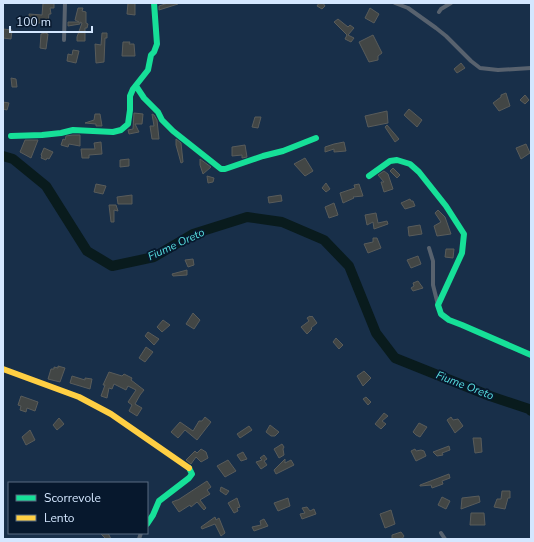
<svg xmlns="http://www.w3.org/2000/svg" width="534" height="542" font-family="'Nunito Sans',sans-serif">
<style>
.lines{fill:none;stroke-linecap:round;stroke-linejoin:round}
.river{stroke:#091b1d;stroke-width:10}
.building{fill:#424645;stroke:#595c5b}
.street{stroke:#58626e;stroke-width:4}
.fast{stroke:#16e098;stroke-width:6}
.slow{stroke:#ffcf43;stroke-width:6}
.labels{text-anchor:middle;stroke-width:3.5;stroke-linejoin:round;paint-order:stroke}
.water-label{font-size:11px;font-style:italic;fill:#58e0e0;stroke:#07182d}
</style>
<rect width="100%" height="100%" fill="#182f49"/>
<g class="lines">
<path class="river" d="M3,156L13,159L46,186L87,251L112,266L154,257L193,234L247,217L282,222L324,240L349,266L376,333L395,358L490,396L529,409L531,411"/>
</g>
<path class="building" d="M43,3H54V8H50L51,14H49L48,23H30L29,14L42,15Z
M128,3H135V15L127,14Z
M168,3H177L178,4L159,10V6Z
M319,3H323L325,6L322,9L317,6Z
M78,8H83L82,11L86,12V23L88,24L87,28H85V41H77V37L82,23L80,22V24L68,26V22H79L75,20Z
M370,8L379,14L374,23L365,18Z
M338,19L348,27L350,25L354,28L348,35L354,38L351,42L345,39L347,35L334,22Z
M3,29L12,30L11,39L3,38Z
M45,33L48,34L46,49L40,48L41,34Z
M102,33H107V38H105L104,62L96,63L95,44L101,45Z
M373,35L382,53L378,56V60L369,62L359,42Z
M123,42H130L129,44H134L135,56H122Z
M73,50L79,51L76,63L67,61L68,54L72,55Z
M461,63L465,68L457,73L454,69Z
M11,78L16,79L17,87H12Z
M506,93L510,106L499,111L493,103L501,97V95Z
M525,95L529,100L525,104L520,100Z
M3,102L9,103L7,110L3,109Z
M409,109L422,120L417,127L404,115Z
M387,111L388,123L368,127L365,116Z
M134,113L143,114L142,124H135L139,132L129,134L128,130L133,129Z
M95,114H100L102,126H96V124L85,123L94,120Z
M152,114L154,115L157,120L159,139H152L150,126H154Z
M255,117H261L258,128L252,127Z
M387,125L399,139L395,142L385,127Z
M73,135H80V146L69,144L68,147L61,145L63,139L65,140L66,136Z
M176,139L181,143L183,162L181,163L176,145Z
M25,140H38L31,158L20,152Z
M101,142L102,154L89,155V158H82L81,149H95L94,143Z
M344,142L346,151L334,152V149L325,152V147L334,144Z
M526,144L530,153L521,159L516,148Z
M245,145L247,157L242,158V155L232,156V147Z
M44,148L53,152L49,159L47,158L46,160L41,158L42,156L41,155Z
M305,158L313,171L305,176L294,164Z
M129,159V166L120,167V160Z
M200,159L211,167L203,174L200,165Z
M393,168L400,175L397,178L390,171Z
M384,171L388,174L393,189L384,192L381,182H384L378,175Z
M207,176L214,178L213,182L208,183Z
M326,183L330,189L326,192L322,188Z
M96,184L106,186L103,194L94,192Z
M359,184L363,196L353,197L354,198L343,203L340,193L355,188L354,185Z
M132,195V204H118L117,197Z
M281,195L282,201L269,203L268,197Z
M410,199L411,201H413L415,206L405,209L401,203Z
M334,203L338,215L329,218L325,207Z
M109,205H116L118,211L114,210V222H111Z
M438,210L445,217L451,234L437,236L434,226L441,222L435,213Z
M376,213L378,223L387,221L388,224L374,229L373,222L367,225L365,215Z
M420,225L422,234L409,236L408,227Z
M373,238H377L381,248L368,253L364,244L373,242Z
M446,249H454L453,258L445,257Z
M418,256L421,264L411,268L407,260Z
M193,259L194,265L188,267L185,260Z
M187,270V275L173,276L172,274Z
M418,281L423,288L413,291L411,288L414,286L413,283Z
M193,313L200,320L194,329L186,324Z
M310,316L311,317L312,316L317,323L311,328L312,329L307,334L301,327L309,321L307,318Z
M163,320L170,325L162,332L157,327Z
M148,332L159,339L154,345L145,336Z
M336,338L343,345L339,349L333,342Z
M146,347L153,352L145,362L139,358Z
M58,366L65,368L60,382L48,379L51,369H54V367L58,368Z
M364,371L371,378L363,386L357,376Z
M109,372L122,376L124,374L132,378L131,380L144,390L140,395L135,404L142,408L137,416L129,411L132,405L128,402L136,390L128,386L126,390L114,384L112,389L109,388L107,398L101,396L105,385H103Z
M72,376L85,380V378L92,379L90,389L70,383Z
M21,396L38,402L35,411L27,408L26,412L20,410L21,406L18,405Z
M366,397L371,402L368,405L363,399Z
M384,413L388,416L382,421L386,424L381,429L375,424Z
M205,417L211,422L197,440L185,430L178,438L171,432L180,422L193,431L199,421H202Z
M451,417L453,420L458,419L463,426L455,433L447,420Z
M59,418L64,424L57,430L53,425Z
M419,423L427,427L420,437L416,435L413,432Z
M270,425L279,432L275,436H271L266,432Z
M249,426L252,430L240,438L237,434Z
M30,430L35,440L26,445L22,437Z
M473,438H481L482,452L475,453Z
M282,444L284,447L283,449L284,455L279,458L274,449Z
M449,446L450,450L442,453L443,455L437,456L433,452Z
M201,449L206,452L208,458L201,462L196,457L191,464L186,460L195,451L197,453Z
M415,449L416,451L421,450L424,451L426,456L416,461L411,451Z
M243,452L247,459L241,461L237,455Z
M264,455L267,459L264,461L267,465L261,469L256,462L262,460L260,458Z
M285,459V463L291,460L294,465L276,474L274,470Z
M228,460L236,471L225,477L217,466Z
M449,474L450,478L442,481L443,484L432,488L431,485L420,486V485Z
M207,481L211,487L207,490L210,494L200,500L206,508L204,510L197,502L191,507L190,505L179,512L172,502L177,500H178Z
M221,487L229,491L226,495L220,491Z
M502,491H510V498H508L505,509L494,507L497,499H501Z
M479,496L480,502L461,509L462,498Z
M442,497L450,501L446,509L438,505Z
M237,498L240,507L237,508L238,511L234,513L228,503Z
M288,498L290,506L278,511L274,503Z
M307,507L310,511L314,509L316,514L302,519L300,514L305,513L302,508Z
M391,510L395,524L385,528L380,514Z
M471,513H484L485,525H470Z
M215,517L216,520L219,518L225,533L221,536L215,524L202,529L201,527Z
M264,519L268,526L254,531L252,527L261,525L260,521Z
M401,532L404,536L402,539H392V535Z
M100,533H108L111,539H106Z"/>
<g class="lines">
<path class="street" d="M395,3L408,8L436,28L446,36L471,61L480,68L498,70L531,68
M439,12L441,9L451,3
M64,40L65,3
M429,248L433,261V285L438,305
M441,533L445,539
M139,539L141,533"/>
<path class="fast" d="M136,86L144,98L158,112L162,120L173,131L221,169H225L263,156L283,151L316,138
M11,136L42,135L61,133L73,130L113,132L121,130L128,124L130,110V96L133,89L148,70L151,55L154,52L157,44L154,3
M369,176L390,161L397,160L410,164L419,172L446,206L464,234L462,253L438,305L441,314L449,320L462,325L531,355
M147,524L153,515L159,501L189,478L192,474L189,468"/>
<path class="slow" d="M3,369L79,397L111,414L189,468"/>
</g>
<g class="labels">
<g class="water-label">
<text transform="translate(176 244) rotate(-25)" y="4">Fiume Oreto</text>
<text transform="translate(465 385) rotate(21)" y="4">Fiume Oreto</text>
</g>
</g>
<rect width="534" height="542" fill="none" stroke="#d4e7ff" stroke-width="8"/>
<rect x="8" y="482" width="140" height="52" fill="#07182d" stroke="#596b81"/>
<rect x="16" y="495" width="20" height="6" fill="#16e098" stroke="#596b81"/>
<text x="44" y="502" font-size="12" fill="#d4e7ff">Scorrevole</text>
<rect x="16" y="515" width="20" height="6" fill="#ffcf43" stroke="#596b81"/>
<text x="44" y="522" font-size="12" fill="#d4e7ff">Lento</text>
<path d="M10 26v6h82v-6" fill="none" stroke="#d4e7ff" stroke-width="2"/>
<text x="16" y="26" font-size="12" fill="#d4e7ff" stroke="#07182d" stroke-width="3" paint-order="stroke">100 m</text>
</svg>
